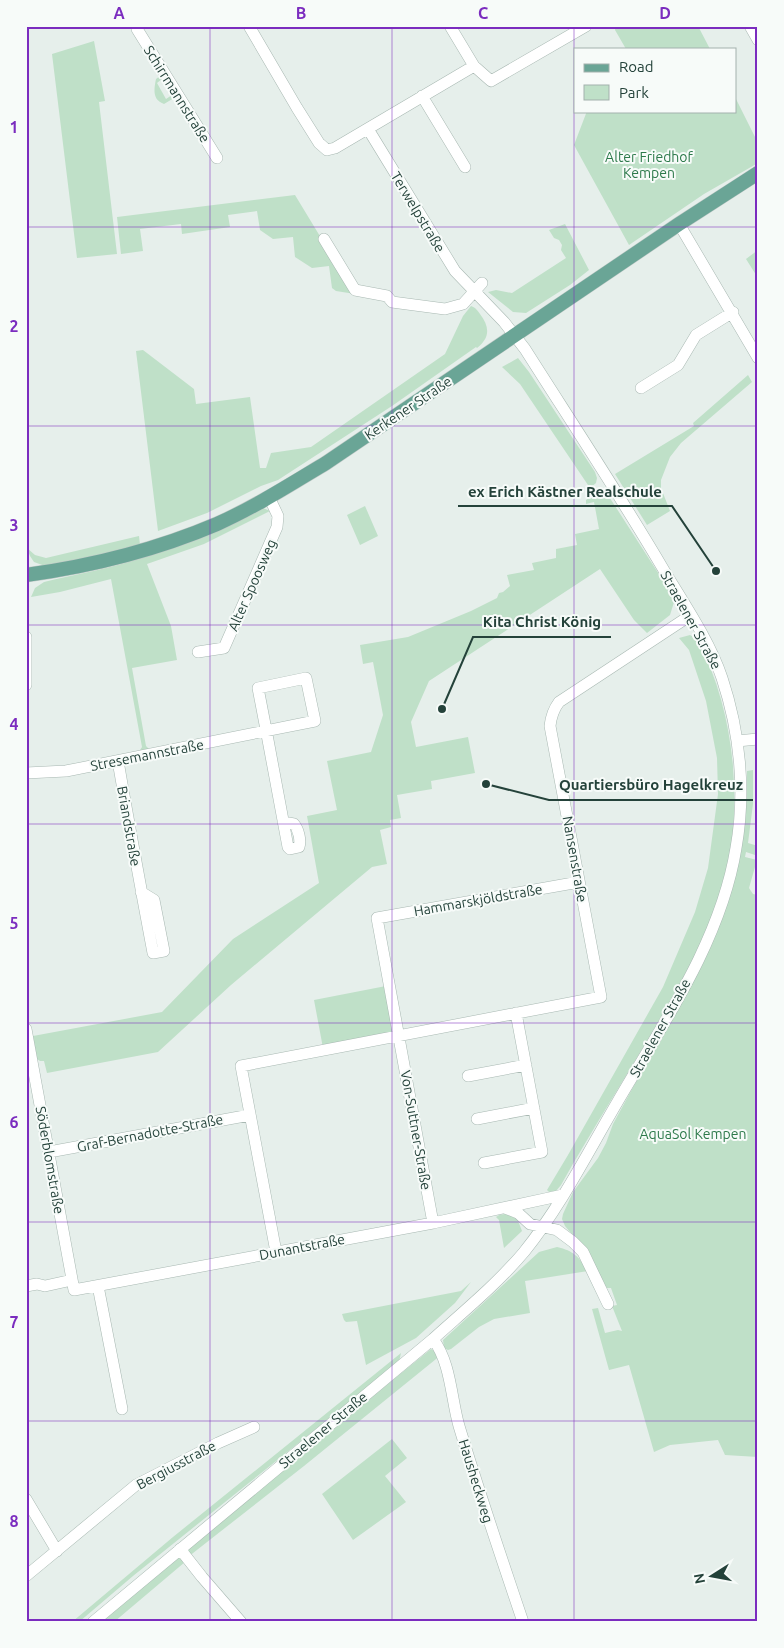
<svg xmlns="http://www.w3.org/2000/svg" width="784" height="1648" font-family="Ubuntu,sans-serif">
<style>
.green{fill:#bfe0c8}
.lines{fill:none;stroke-linecap:round;stroke-linejoin:round}
.minor-casing{stroke:#a8b8b2;stroke-width:12}
.major-casing{stroke:#c2cac8;stroke-width:15}
.minor{stroke:#fff;stroke-width:11}
.major{stroke:#6aa596;stroke-width:14}
.grid{fill:none;stroke:#7b2cbf;stroke-width:1;stroke-opacity:0.55}
.labels{text-anchor:middle;stroke-width:4;stroke-linejoin:round;paint-order:stroke}
.street-label{font-size:14px;fill:#24423a;stroke:#f7fbf9}
.park-label{font-size:14px;fill:#2d7a4b;stroke:#f7fbf9}
.leader{fill:none;stroke:#24423a;stroke-width:2}
.callout-dot{fill:#24423a;stroke:#f7fbf9;stroke-width:2}
.callout-label{font-size:15px;text-anchor:middle;font-weight:bold;fill:#24423a;stroke:#f7fbf9;stroke-width:4;stroke-linejoin:round;paint-order:stroke}
.neatline{fill:none;stroke:#7b2cbf;stroke-width:2}
.grid-label{font-size:16px;text-anchor:middle;font-weight:bold;fill:#7b2cbf}
</style>
<rect width="100%" height="100%" fill="#e6efeb"/>
<path class="green" d="M616,26H698L710,49H626L615,30Z
M94,41L105,101L99,102L117,254L77,258L52,54Z
M160,76L162,79L157,83L166,99L172,95L174,98L164,104C152,100 154,89 156,79Z
M735,97L758,143V163L704,194L629,245L574,145L587,111H735Z
M295,195L355,294L336,291L332,288L329,266L312,268L295,257L293,237L273,239L260,230L257,211L228,215L230,227L182,234L181,224L140,229L143,251L121,254L117,217Z
M565,224L589,270L570,285L526,313L513,312L488,292L496,290L512,293L566,258L561,250L562,245L559,240L554,238L549,230Z
M758,250V278L746,259Z
M471,306C476,308 477,310 480,314C490,327 490,338 477,348L476,347L392,406L278,480L261,486L207,513L158,531L136,351L143,350L194,389L196,404L250,397L260,468H266L271,453L311,447L445,354L463,316Z
M518,358L529,372L595,472L597,478L596,483L590,488L520,384L502,367Z
M748,375L752,382L681,443L670,457L661,480V488L670,511L647,525L615,474L694,426L693,423Z
M600,490L606,492L675,599L670,615L647,633L634,620L600,569L429,681L411,722L416,747L468,737L475,773L431,781L432,789L397,795L401,818L390,820L391,827L380,830L387,864L372,867L231,985L158,1052L47,1073L44,1061H40L37,1059L33,1036L162,1012L233,939L319,883L307,816L337,810L327,761L371,752L383,715L373,662L363,664L360,645L408,637L471,611L497,598L499,593L503,592L510,586L507,575L534,570L532,563L556,558V549L577,545L575,534L599,529L594,502L586,504V500Z
M365,506L378,536L360,545L347,515Z
M261,507L270,511L204,544L147,564L171,626L177,660L132,668L146,746L149,749L140,750L142,747L111,579L60,592L31,597L35,588L44,582C77,574 112,568 144,557C185,544 223,525 261,507Z
M139,536L140,545L73,562L45,566L34,562L30,556L27,548L35,555L46,558Z
M690,635L697,639C718,678 729,722 733,766C735,796 735,826 730,856C722,906 697,953 673,996C637,1060 597,1121 561,1185L556,1191L549,1192L547,1190L568,1155L663,987L695,912L708,868L718,794L717,758L706,701L689,650L679,638Z
M753,770V804L748,843L758,846V856L746,852L745,857L757,860L749,888L753,894L758,895V1457L725,1455L718,1440L670,1445L654,1452L629,1365L609,1370L592,1309L598,1308L605,1333L618,1330L622,1331L612,1306L617,1305L611,1288H607L603,1283L586,1251L565,1226L562,1219L563,1214L573,1192L598,1158L606,1143L613,1124L631,1091L691,984L743,834L747,797V771Z
M386,986L395,1032L323,1048L314,1000Z
M505,1214L517,1218L522,1231L504,1248L499,1220L496,1217L499,1215Z
M557,1247C574,1251 578,1256 588,1271L525,1281L530,1313L494,1319L479,1327L451,1349L448,1350L444,1348L443,1340L539,1252Z
M471,1282L455,1303L416,1338L366,1365L357,1321L346,1322L344,1320L342,1314L461,1291Z
M431,1349L441,1355L304,1466L188,1557L186,1548Z
M401,1353L399,1362L367,1388L133,1576L79,1622H72L173,1537Z
M392,1439L407,1458L385,1476L406,1502L353,1540L322,1494Z
M174,1558H181L185,1562L114,1622H97Z"/>
<g class="lines">
<defs>
<path id="minor" d="M138,26L137,29L217,158
M249,26L297,108L319,143L327,150L335,148L474,66L491,81L586,26
M450,26L474,66
M750,26L758,40
M422,96L465,167
M679,224L758,358
M324,239L355,290L387,296L392,302L445,309L463,304L482,283
M641,388L678,365L696,335L733,312
M26,637V685
M198,652L224,648L277,527L278,516L269,497
M737,741L758,739
M118,761C129,825 141,889 153,953L164,951L154,900L141,892
M26,773L66,771L315,721L306,678L258,688L268,740L288,847L290,849L299,847C301,841 299,830 294,824L283,822
M26,1029L74,1290L433,1223L563,1195
M468,1076L526,1065
M477,1119L534,1108
M49,1152L250,1115
M484,1163L542,1152L516,1013
M505,1208L518,1213L530,1224L557,1230L573,1242L583,1252L608,1304
M433,1223L377,918L579,882
M276,1252L241,1066L601,997L550,726C551,717 553,710 559,702L691,615
M26,1286L37,1284L45,1286L72,1280
M98,1286L122,1409
M433,1339C451,1363 451,1398 459,1426C479,1492 501,1557 523,1622
M26,1499L57,1551
M180,1549L202,1577L241,1622
M26,1576L136,1485L218,1443L254,1427
M93,1622L433,1339C464,1311 497,1284 524,1252C561,1206 588,1152 618,1101C664,1022 721,940 736,848C746,792 740,732 722,678C710,642 685,605 665,572C621,497 572,423 525,349L504,322L455,271L368,129"/>
<path id="major" d="M26,575C92,566 156,550 217,524C255,507 291,484 326,463L679,224L758,173"/>
</defs>
<use href="#minor" class="minor-casing"/>
<use href="#major" class="major-casing"/>
<use href="#minor" class="minor"/>
<use href="#major" class="major"/>
</g>
<path class="grid" d="M210,26V1622M392,26V1622M574,26V1622M26,227H758M26,426H758M26,625H758M26,824H758M26,1023H758M26,1222H758M26,1421H758"/>
<g class="labels">
<g class="street-label">
<text transform="translate(177 94) rotate(58)" y="5">Schirrmannstraße</text>
<text transform="translate(418 212) rotate(59)" y="5">Terwelpstraße</text>
<text transform="translate(408 408) rotate(-34)" y="5">Kerkener Straße</text>
<text transform="translate(252 585) rotate(-66)" y="5">Alter Spoosweg</text>
<text transform="translate(691 620) rotate(61)" y="5">Straelener Straße</text>
<text transform="translate(147 755) rotate(-11)" y="5">Stresemannstraße</text>
<text transform="translate(129 826) rotate(80)" y="5">Briandstraße</text>
<text transform="translate(575 859) rotate(80)" y="5">Nansenstraße</text>
<text transform="translate(478 900) rotate(-10)" y="5">Hammarskjöldstraße</text>
<text transform="translate(660 1028) rotate(-61)" y="5">Straelener Straße</text>
<text transform="translate(416 1130) rotate(80)" y="5">Von-Suttner-Straße</text>
<text transform="translate(150 1133) rotate(-11)" y="5">Graf-Bernadotte-Straße</text>
<text transform="translate(50 1160) rotate(80)" y="5">Söderblomstraße</text>
<text transform="translate(302 1247) rotate(-11)" y="5">Dunantstraße</text>
<text transform="translate(323 1430) rotate(-40)" y="5">Straelener Straße</text>
<text transform="translate(176 1465) rotate(-28)" y="5">Bergiusstraße</text>
<text transform="translate(476 1481) rotate(73)" y="5">Hausheckweg</text>
</g>
<g class="park-label">
<text x="649" y="162">Alter Friedhof<tspan x="649" dy="16">Kempen</tspan></text>
<text x="693" y="1139">AquaSol Kempen</text>
</g>
</g>
<path class="leader" d="M716 571L672 506H458M442 709L473 637H611M486 784L549 800H753"/>
<g class="callout-dot">
<circle cx="716" cy="571" r="5"/>
<circle cx="442" cy="709" r="5"/>
<circle cx="486" cy="784" r="5"/>
</g>
<g class="callout-label">
<text x="565" y="497">ex Erich Kästner Realschule</text>
<text x="542" y="627">Kita Christ König</text>
<text x="651" y="790">Quartiersbüro Hagelkreuz</text>
</g>
<rect width="784" height="1648" fill="none" stroke="#f7fbf9" stroke-width="55"/>
<rect x="574" y="48" width="162" height="65" fill="#f7fbf9" stroke="#a3b1ad"/>
<rect x="584" y="64" width="25" height="8" fill="#6aa596" stroke="#a3b1ad"/>
<text x="619" y="72" font-size="15" fill="#24423a">Road</text>
<rect x="584" y="85" width="25" height="15" fill="#bfe0c8" stroke="#a3b1ad"/>
<text x="619" y="98" font-size="15" fill="#24423a">Park</text>
<g transform="translate(712 1576) rotate(259)" stroke="#f7fbf9" stroke-width="4" paint-order="stroke">
<path d="M0-4L9 19L0 12L-9 19Z" fill="#24423a"/>
<text y="-8" font-size="14" font-weight="bold" text-anchor="middle" fill="#24423a">N</text>
</g>
<rect x="28" y="28" width="728" height="1592" class="neatline"/>
<g class="grid-label">
<text x="119" y="19">A</text>
<text x="301" y="19">B</text>
<text x="483" y="19">C</text>
<text x="665" y="19">D</text>
<text x="14" y="133">1</text>
<text x="14" y="332">2</text>
<text x="14" y="531">3</text>
<text x="14" y="730">4</text>
<text x="14" y="929">5</text>
<text x="14" y="1128">6</text>
<text x="14" y="1328">7</text>
<text x="14" y="1527">8</text>
</g>
</svg>
